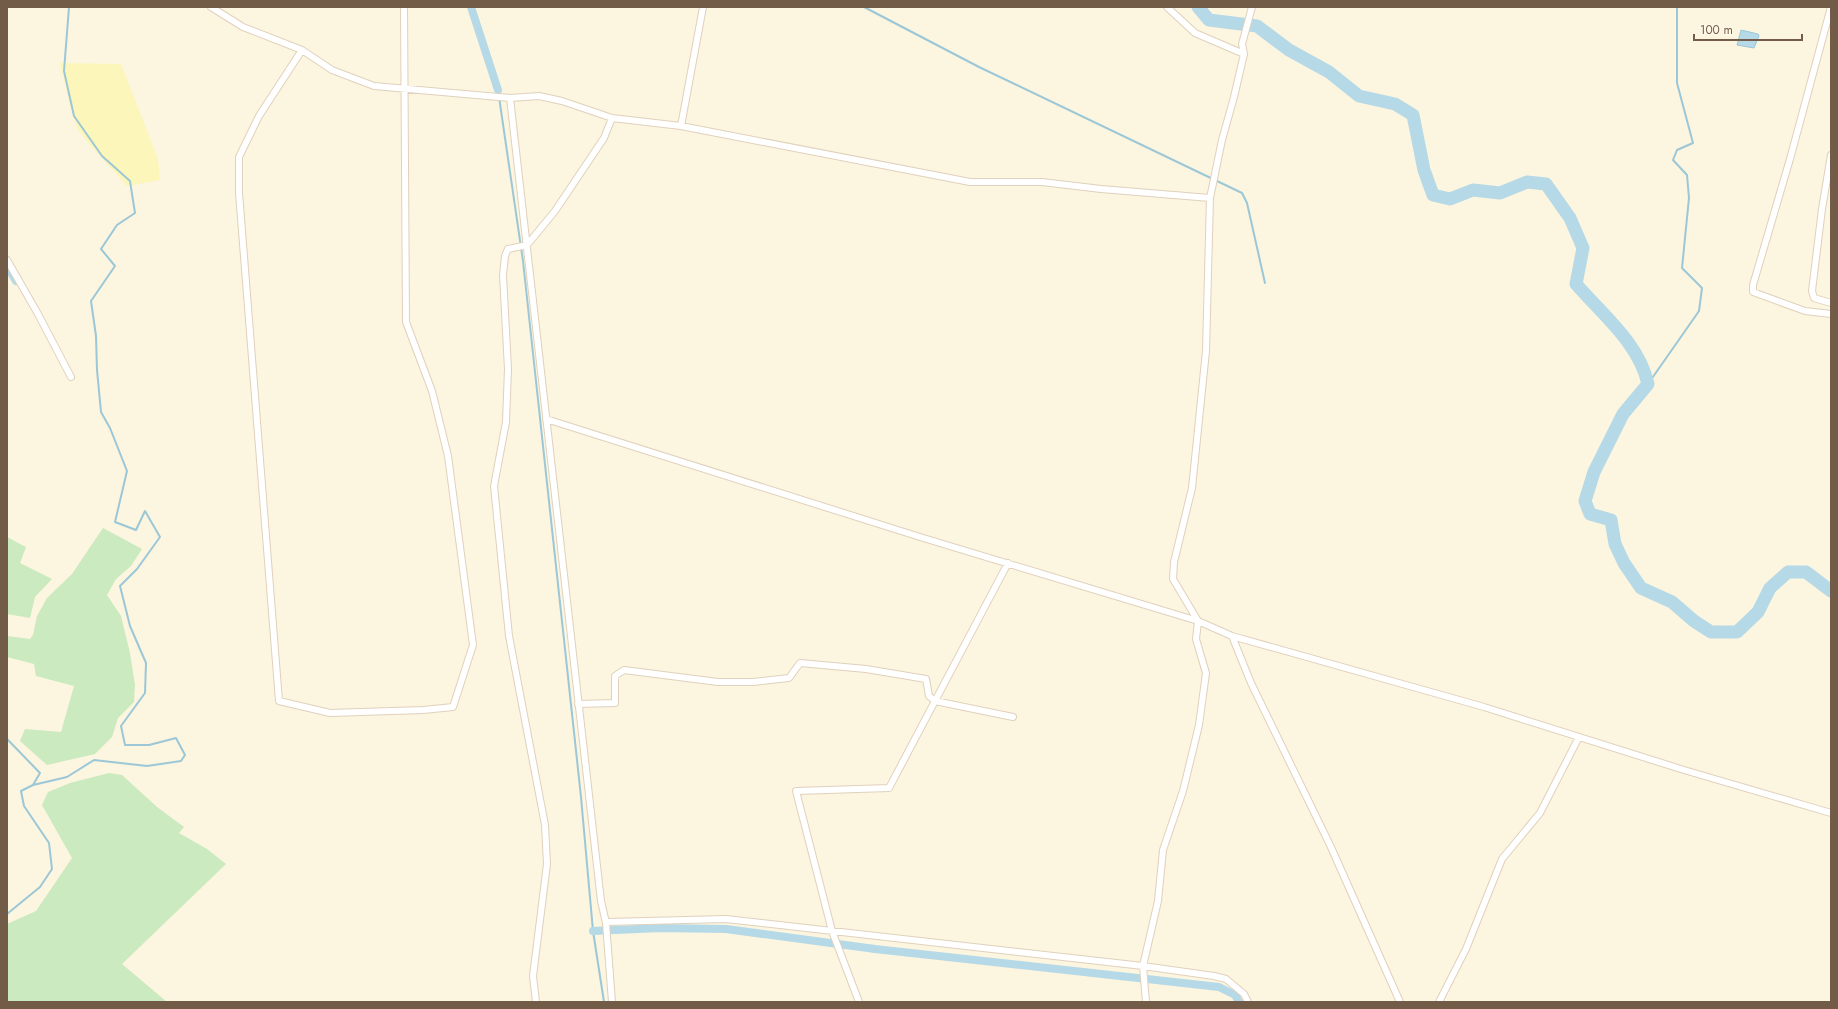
<svg xmlns="http://www.w3.org/2000/svg" width="1838" height="1009" font-family="Jost,sans-serif">
<style>
.green{fill:#cbeabf}
.sand{fill:#fdf6ba}
.water{fill:#b5d9e6;stroke:#9bc7d7}
.lines{fill:none;stroke-linecap:round;stroke-linejoin:round}
.stream{stroke:#9bc7d7;stroke-width:2}
.canal{stroke:#b5d9e6;stroke-width:8}
.river{stroke:#b5d9e6;stroke-width:13}
.minor-casing{stroke:#e0d1bc;stroke-width:8}
.minor{stroke:#fff;stroke-width:6}
</style>
<rect width="100%" height="100%" fill="#fcf5e0"/>
<path class="green" d="M103,528L142,549L131,566L116,579L107,595L121,616L130,653L135,685L134,702L118,718L112,737L95,754L47,765L20,741L25,729L61,732L74,686L36,676L34,664L7,657V636L30,639L33,635L37,616L47,598L72,574Z
M7,537L26,547L20,563L52,579L35,597L30,618L7,614Z
M109,773L122,775L157,807L184,827L179,833L207,849L226,864L122,964L167,1002H7V924L36,911L72,858L42,805L48,792L70,783Z"/>
<path class="sand" d="M60,63L121,64L158,159L160,180L127,186L85,139L77,128L70,106Z"/>
<path class="water" d="M1741,30L1758,34L1759,36L1754,48L1737,45Z"/>
<g class="lines">
<path class="stream" d="M864,7L979,67L1242,193L1247,203L1265,283
M498,90L523,261L581,797L593,931L604,1002
M1648,384L1699,311L1702,288L1682,268L1689,198L1687,175L1673,160L1677,150L1693,143L1677,83V7
M7,739L40,773L33,785
M7,914L40,887L52,869L49,843L24,806L21,791L33,785L67,777L94,760L147,766L181,761L185,755L176,738L149,745H125L121,726L145,693L146,663L130,626L120,586L137,569L160,537L145,511L136,530L115,522L127,471L110,428L101,412L97,370L96,336L91,301L115,266L101,249L117,225L135,213L130,181L102,156L74,116L64,71L69,7"/>
<path class="canal" d="M471,7L498,90
M7,266L16,281
M593,931L661,928L726,929L875,949L1219,987L1235,995L1239,1002"/>
<path class="river" d="M1198,7L1209,20L1257,26L1289,50L1329,72L1359,96L1395,104L1413,115L1424,170L1433,195L1450,199L1473,190L1500,193L1527,182L1546,184L1570,218L1583,248L1576,284C1602,314 1639,343 1648,384L1623,414L1594,472L1585,501L1590,514L1611,520L1615,544L1624,563L1641,588L1672,602L1694,621L1711,632H1737L1758,612L1770,588L1788,572H1806L1831,591"/>
<defs>
<path id="minor" d="M211,7L243,27L302,50L332,70L374,86L510,98L539,96L562,101L612,118L681,126L970,182H1042L1101,189L1210,198
M1167,7L1195,33L1244,54
M1831,7L1790,159L1753,285V292L1805,311L1831,314
M302,50L259,116L239,157V193L279,701L330,713L423,710L453,707L473,645L448,456L432,391L406,322L404,7
M510,98L601,901L606,923L612,1002
M681,126L703,7
M1831,155L1822,209L1812,291L1814,298L1831,303
M7,260L38,314L71,377
M546,419L920,537L1198,621L1232,636L1484,707L1684,770L1831,813
M1232,636L1251,683L1330,845L1400,1002
M578,704L615,703V676L624,670L718,682H753L789,678L800,663L866,669L926,679L929,696L935,701L1013,717
M606,922L726,919L1143,966L1214,976L1226,979L1244,994L1248,1002
M536,1002L533,976L547,864L545,825L509,636L494,486L506,422L508,369L503,275L505,256L508,249L527,245L555,211L604,138L612,118
M859,1002L832,931L796,791L889,788L1008,563
M1146,1002L1143,966L1158,901L1163,850L1183,791L1199,725L1206,673L1196,639L1198,621L1173,579L1174,562L1192,488L1206,351L1210,198L1222,140L1234,97L1244,54L1242,44L1252,7
M1439,1002L1466,949L1502,859L1540,813L1579,737"/>
</defs>
<use href="#minor" class="minor-casing"/>
<use href="#minor" class="minor"/>
</g>
<rect width="1838" height="1009" fill="none" stroke="#735c47" stroke-width="16"/>
<path d="M1694 34v6h108v-6" fill="none" stroke="#735c47" stroke-width="2"/>
<text x="1700" y="34" font-size="12" fill="#735c47" stroke="#fff8e6" stroke-width="3" paint-order="stroke">100 m</text>
</svg>
